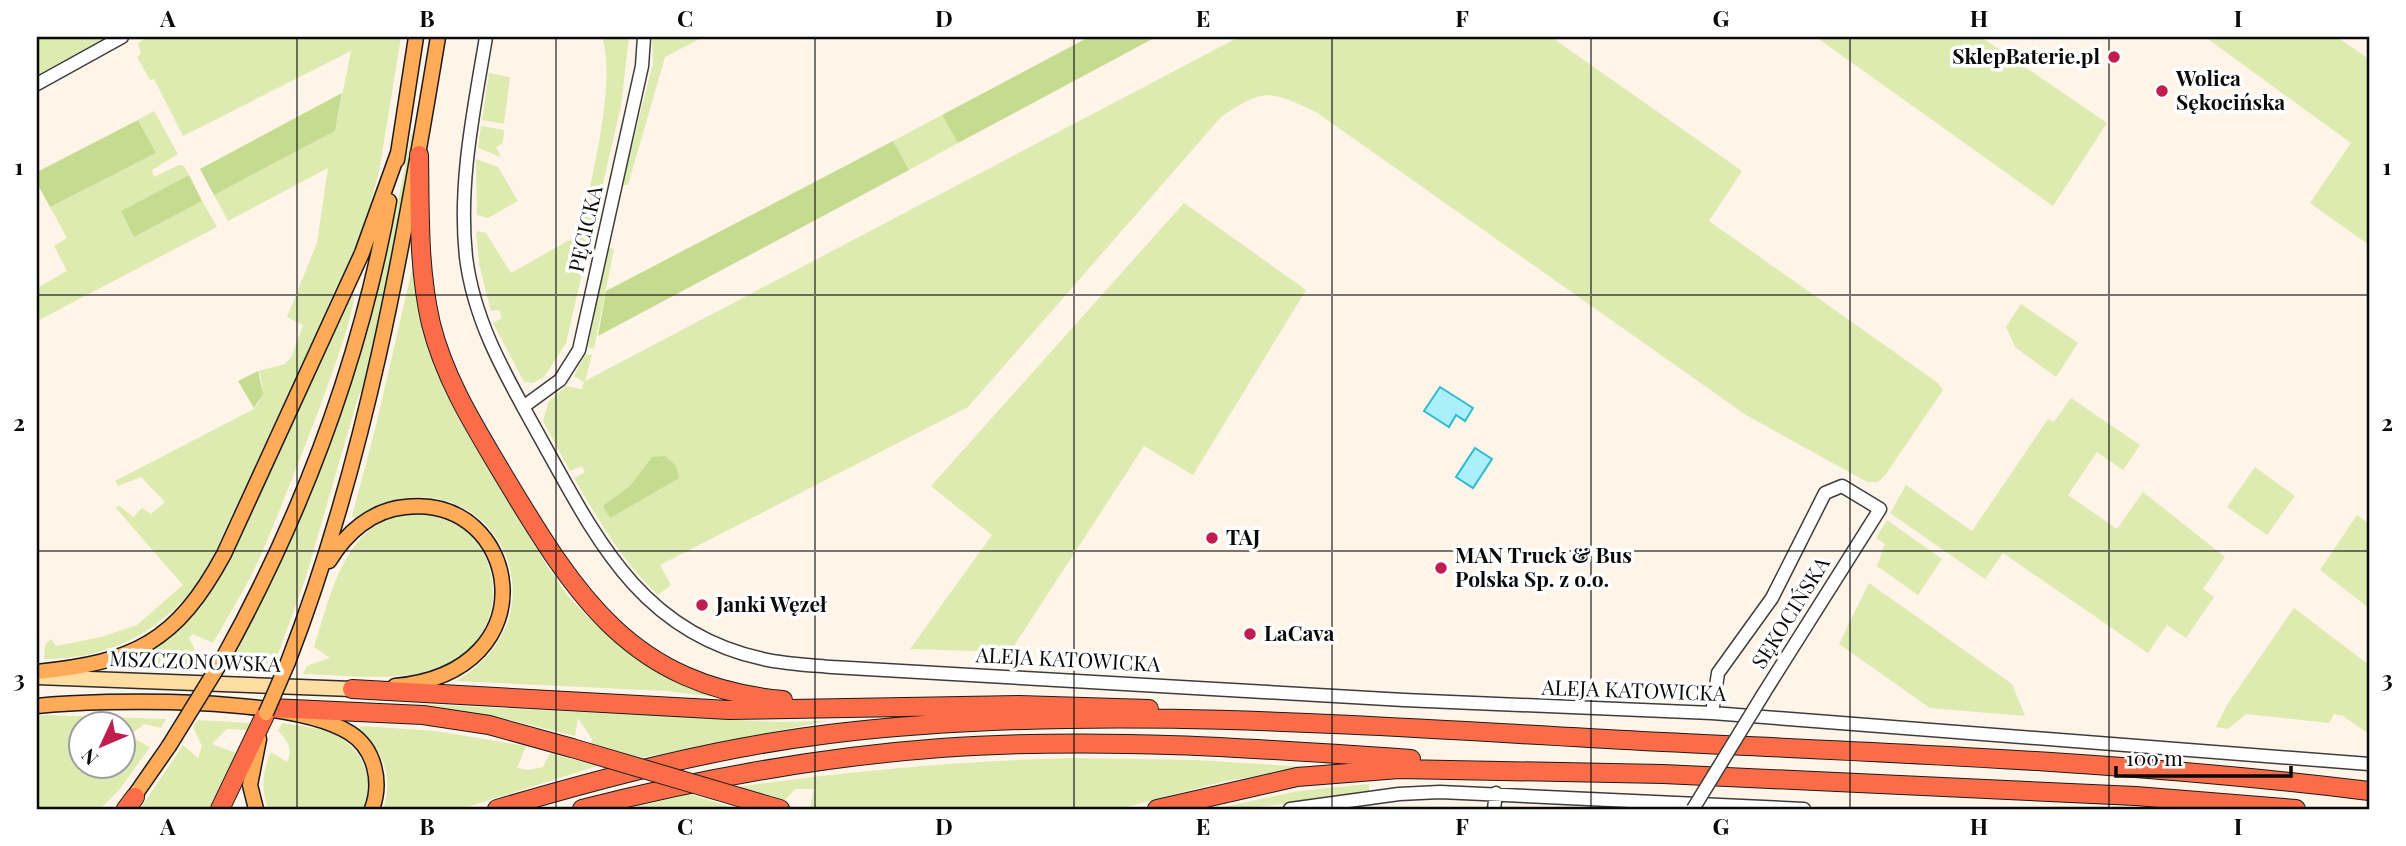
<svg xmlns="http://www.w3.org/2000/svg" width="2406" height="846" font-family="'Playfair Display',serif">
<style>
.green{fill:#ddeab0;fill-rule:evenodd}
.forest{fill:#c5db8f}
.water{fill:#aaeff9;stroke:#2ebbd3;stroke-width:2}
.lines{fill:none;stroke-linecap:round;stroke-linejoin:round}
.tertiary-casing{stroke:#3d3d3d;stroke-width:15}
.secondary-casing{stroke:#2c2c2c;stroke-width:17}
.primary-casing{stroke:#1b1b1b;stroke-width:17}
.motorway-casing{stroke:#1b1b1b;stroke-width:20}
.tertiary{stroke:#fff;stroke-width:12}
.secondary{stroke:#ffdda3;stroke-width:14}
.primary{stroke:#ffab58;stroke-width:14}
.motorway{stroke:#fb6d49;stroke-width:18}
.tertiary-bridge-casing{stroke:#3d3d3d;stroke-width:15;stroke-linecap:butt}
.primary-bridge-casing{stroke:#1b1b1b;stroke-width:17;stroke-linecap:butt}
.motorway-bridge-casing{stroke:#1b1b1b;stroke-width:20;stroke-linecap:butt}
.tertiary-bridge{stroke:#fff;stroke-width:12}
.primary-bridge{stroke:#ffab58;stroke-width:14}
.motorway-bridge{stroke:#fb6d49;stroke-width:18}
.grid{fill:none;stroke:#0a0a0a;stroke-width:2;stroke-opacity:0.55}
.poi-dot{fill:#bf1e4e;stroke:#fff;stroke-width:2.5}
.labels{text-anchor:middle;stroke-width:7;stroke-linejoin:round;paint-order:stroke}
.poi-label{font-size:21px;font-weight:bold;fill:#0a0a0a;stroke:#fff;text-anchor:start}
.street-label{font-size:21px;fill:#0a0a0a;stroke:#fff}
.neatline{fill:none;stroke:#0a0a0a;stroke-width:2.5}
.grid-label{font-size:23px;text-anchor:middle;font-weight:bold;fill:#0a0a0a}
</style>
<rect width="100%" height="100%" fill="#fff4e8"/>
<path class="green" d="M37,37H107L37,75Z
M148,37H401L379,172L361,239L206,571C167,629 114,659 44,659L45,645L51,639L56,646L101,637L137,625L183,585L115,507L120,506L133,517L142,508L151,514L165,502L141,477L118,486L115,481L254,409C263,399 264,382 258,371L285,364L292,356L303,325L287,317L317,243L328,168L228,221L214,195L335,131L351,51L183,136L154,79L150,80L137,57L141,54L138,43Z
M602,37H629L621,106L566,343L544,377L533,383L524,382L493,323L502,318L499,310L491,311L479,264L476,231L486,233L511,273L580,234C590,183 617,84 602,37Z
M652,37H703L665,57L628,185H622L653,63Z
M1239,37H1551L1742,171L1709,221L1938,383L1943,390L1886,474L1878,482H1867L1746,415L1316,112C1270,90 1264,88 1221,117L968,407L660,565L671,585L658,595C622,561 599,521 574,478L585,472L582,466L570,471L543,421L549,401L566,386L582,389L584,382L574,376L585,354L592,355L585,381Z
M1816,37H1981L2107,123L2053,206Z
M2205,37H2337L2369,59V245L2310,203L2351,143Z
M489,73L510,77L504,124L482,120Z
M154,111L178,154L152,170L154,177L179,165L184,166L189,175L121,211L134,237L202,201L217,227L37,321V288L67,271L54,246L67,238L50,207L156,153L138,120Z
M942,115L958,143L909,170L893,141Z
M481,126L504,130L503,143L496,147L501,157L478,148Z
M411,134H414C401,221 382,307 362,393L359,394L305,580L271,673L227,670C320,497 377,327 411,134Z
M476,159L498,167L518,201L488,218L477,215Z
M1184,203L1306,290L1193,475L1144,446L1010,652L910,649L992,535L931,486Z
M607,247L614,249L594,349L588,347Z
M413,265C422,357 455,413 502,491C523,526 544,562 567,595C609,641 657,677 716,697L666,691L456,681C578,610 484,438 354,518L352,516L376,426Z
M353,294C362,310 270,537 255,568C242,594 227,618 213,643L193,634L189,638L201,662L197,669L121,667C163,645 192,622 218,581Z
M2021,304L2078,343L2056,377L2015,347L2006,327Z
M2071,398L2140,445L2123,470L2097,452L2068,495L2117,529L2143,492L2225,557L2203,589L2214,597L2186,638L2167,625L2148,653L2003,553L1985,579L1890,513L1906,485L1972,531L2048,419L2054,422Z
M2255,467L2295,496L2267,535L2227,507Z
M408,513C427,515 448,517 463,529C508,566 501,636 451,663C414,684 345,675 303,674L307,666L330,658L314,647C332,593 343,524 408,513Z
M2357,515L2369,524V608L2320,570Z
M1887,520L1942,559L1918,595L1877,566L1885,544L1876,538Z
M1869,583L2012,684L2025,716L1930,708L1839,644Z
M2294,608L2369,665V734L2343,716L2334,714L2329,723L2246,714L2228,729L2216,727L2227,705Z
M422,704L778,722L828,721L641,758L591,743L592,739L578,718L575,736L498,717Z
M37,716L44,715L166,719L161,728L144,724L129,736L150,747L120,789L100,809H37ZM80,724H122V766H80Z
M198,720L251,723L247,730L227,729L212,744L236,753L209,809H140L183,745L198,758L202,746L193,727Z
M282,723C299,726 320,727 335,735C363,749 376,781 365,809H268C261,788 262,772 271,752L287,762C293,750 288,740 278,731Z
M361,726L436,731L526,746L517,768L529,770L543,767L550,753L597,766L461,809H383C394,779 383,749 359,729Z
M1072,758L1196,760L1308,767L1221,782L1119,809H817L810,807L814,789H795L784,801L737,787C849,771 959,761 1072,758Z
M1369,784V793C1317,798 1266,809 1213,809L1298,791Z
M689,794L737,809H628Z"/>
<path class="forest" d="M1089,37H1156L958,143L942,115Z
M342,93L335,131L214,195L200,169Z
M138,120L156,153L50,207L37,183V172Z
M893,141L909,170L598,336L606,291Z
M189,175L202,201L134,237L121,211Z
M258,371L263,394L254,408L238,381Z
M665,456L676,466L679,478L610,518L603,506L630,486L652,457Z"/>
<path class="water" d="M1440,387L1473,408L1465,421L1456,415L1449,427L1424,411Z
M1475,448L1492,459L1473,488L1456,477Z"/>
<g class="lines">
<defs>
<path id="tertiary" d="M486,37C474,110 458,183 466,257C474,322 506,376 537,432C594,534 638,632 763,659C786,664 809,665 832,667L1404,700L1712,713L2369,764
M37,84L122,37
M523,407L560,380L579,350L642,66L644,37
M1712,713L1718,673L1772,598L1825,493L1842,486L1880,509L1764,693
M1290,809L1399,794L1440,792L1804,809
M1494,809L1496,793"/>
<path id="secondary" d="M37,677L352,689"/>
<path id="primary" d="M397,160L416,37
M329,561C346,533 372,510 405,507C520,493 553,672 395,686
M222,660C301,517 360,361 389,201
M288,662C366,460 403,249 438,37
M37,672C134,662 176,643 224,554L362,253L398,153
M37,706C107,699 292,696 350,733C375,749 382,782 372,809
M128,805L169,746
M256,809L250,785L259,739"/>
<path id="motorway" d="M419,155C420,212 418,268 431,324C445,380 475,427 504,476C576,596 631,686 783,700
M352,689L729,710L1019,705L1149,709
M271,708L423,715L489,725L572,748
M766,805L780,809
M126,809L135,797
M220,809L266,713
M497,809C606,777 715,748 829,734C1093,702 1376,727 1642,741C1885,753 2128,761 2369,791
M582,809C699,779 820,757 941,748C1098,737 1255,748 1411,759
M1157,809L1297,777L1399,769L1663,774L2136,796L2296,809"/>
</defs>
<use href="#tertiary" class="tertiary-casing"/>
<use href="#secondary" class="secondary-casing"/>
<use href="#primary" class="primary-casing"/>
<use href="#motorway" class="motorway-casing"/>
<use href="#tertiary" class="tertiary"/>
<use href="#secondary" class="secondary"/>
<use href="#primary" class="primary"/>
<use href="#motorway" class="motorway"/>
<defs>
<path id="tertiary-bridge" d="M1693,809L1764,693"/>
<path id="primary-bridge" d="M266,713L288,662
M169,746L222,660"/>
<path id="motorway-bridge" d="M572,748L766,805"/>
</defs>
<use href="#tertiary-bridge" class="tertiary-bridge-casing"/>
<use href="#primary-bridge" class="primary-bridge-casing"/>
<use href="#motorway-bridge" class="motorway-bridge-casing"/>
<use href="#tertiary-bridge" class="tertiary-bridge"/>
<use href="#primary-bridge" class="primary-bridge"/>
<use href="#motorway-bridge" class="motorway-bridge"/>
</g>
<path class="grid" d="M297,37V809M556,37V809M815,37V809M1074,37V809M1332,37V809M1591,37V809M1850,37V809M2109,37V809M37,295H2369M37,551H2369"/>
<g class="poi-dot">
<circle cx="2114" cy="57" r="7"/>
<circle cx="2162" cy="91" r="7"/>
<circle cx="1212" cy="538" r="7"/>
<circle cx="1441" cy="568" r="7"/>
<circle cx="702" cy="605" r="7"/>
<circle cx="1250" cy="634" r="7"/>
</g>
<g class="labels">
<g class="poi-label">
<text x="2100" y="64" text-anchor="end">SklepBaterie.pl</text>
<text x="2176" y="86">Wolica<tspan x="2176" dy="24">Sękocińska</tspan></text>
<text x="1226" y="545">TAJ</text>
<text x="1455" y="563">MAN Truck &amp; Bus<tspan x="1455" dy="24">Polska Sp. z o.o.</tspan></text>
<text x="716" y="612">Janki Węzeł</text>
<text x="1264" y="641">LaCava</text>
</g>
<g class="street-label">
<text transform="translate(586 229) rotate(-77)" y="7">PĘCICKA</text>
<text transform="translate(1791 613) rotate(-58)" y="7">SĘKOCIŃSKA</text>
<text transform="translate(1068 660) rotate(3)" y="7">ALEJA KATOWICKA</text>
<text transform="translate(195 662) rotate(2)" y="7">MSZCZONOWSKA</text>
<text transform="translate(1634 691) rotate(2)" y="7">ALEJA KATOWICKA</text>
</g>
</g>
<rect width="2406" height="846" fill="none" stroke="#ffffff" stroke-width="77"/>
<g transform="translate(102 745) rotate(226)"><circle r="33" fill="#ffffff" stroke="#9d9d9d" stroke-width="2"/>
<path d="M0-5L12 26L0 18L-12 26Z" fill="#bf1e4e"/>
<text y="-10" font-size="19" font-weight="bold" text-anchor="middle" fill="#0a0a0a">N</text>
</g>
<path d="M2116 766v10h175v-10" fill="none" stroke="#0a0a0a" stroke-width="3.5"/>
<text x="2126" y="766" font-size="21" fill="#0a0a0a" stroke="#ffffff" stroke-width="5" paint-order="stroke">100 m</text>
<rect x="38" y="38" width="2330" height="770" class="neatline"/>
<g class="grid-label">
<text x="168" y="27">A</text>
<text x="427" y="27">B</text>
<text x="685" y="27">C</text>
<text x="944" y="27">D</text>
<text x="1203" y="27">E</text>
<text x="1462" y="27">F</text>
<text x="1721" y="27">G</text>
<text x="1979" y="27">H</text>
<text x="2238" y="27">I</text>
<text x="19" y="175">1</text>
<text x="2387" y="175">1</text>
<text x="19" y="431">2</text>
<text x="2387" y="431">2</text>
<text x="19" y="687">3</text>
<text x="2387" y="687">3</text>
<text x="168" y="835">A</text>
<text x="427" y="835">B</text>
<text x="685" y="835">C</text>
<text x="944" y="835">D</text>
<text x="1203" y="835">E</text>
<text x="1462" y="835">F</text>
<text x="1721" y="835">G</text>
<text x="1979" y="835">H</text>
<text x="2238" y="835">I</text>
</g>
</svg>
